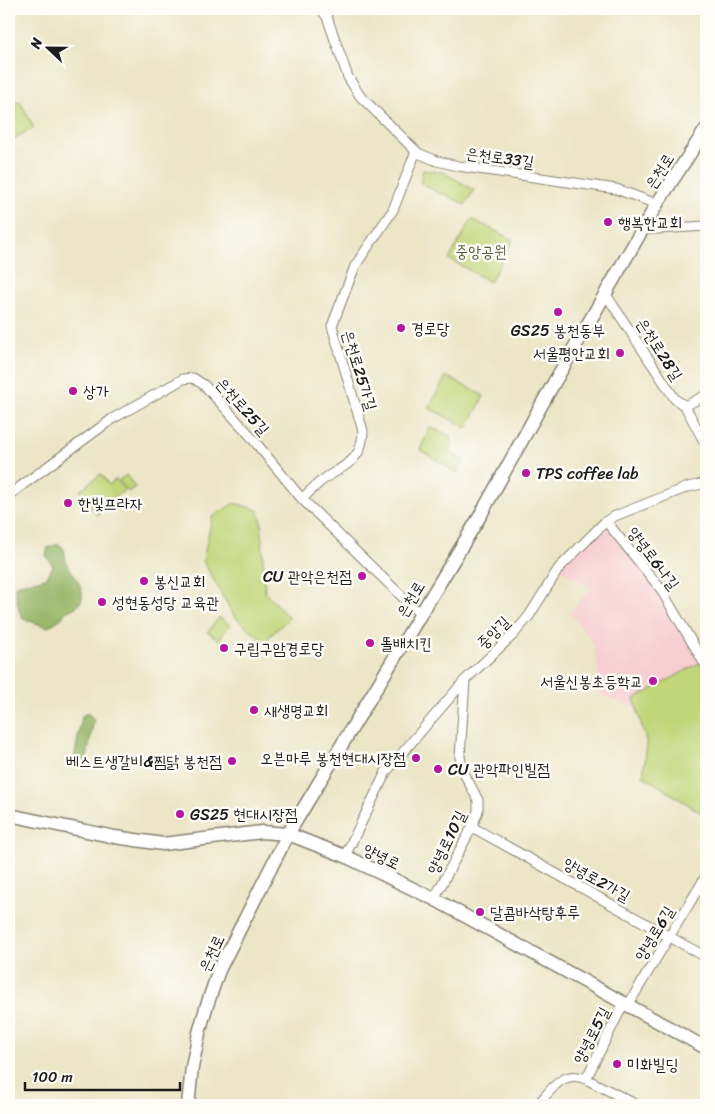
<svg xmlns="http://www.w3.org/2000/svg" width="715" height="1114" font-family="Sriracha,'Poor Story',sans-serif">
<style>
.built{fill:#f7cfd2}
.green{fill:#c1d679;stroke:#6e794a}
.forest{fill:#98b769;stroke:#5a6a42}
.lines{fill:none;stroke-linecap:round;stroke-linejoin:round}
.street-casing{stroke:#848071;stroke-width:11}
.secondary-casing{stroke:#848071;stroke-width:15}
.street{stroke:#fff;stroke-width:9}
.secondary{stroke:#fff;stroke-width:12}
.poi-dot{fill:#b5179e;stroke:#fdfcf7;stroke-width:2}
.labels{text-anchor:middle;stroke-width:5;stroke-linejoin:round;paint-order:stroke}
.street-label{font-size:16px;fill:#1c1c1c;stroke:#fdfcf7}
.poi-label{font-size:16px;fill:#1c1c1c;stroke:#fdfcf7;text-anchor:start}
.park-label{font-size:16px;fill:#565d3d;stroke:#fdfcf7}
</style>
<rect width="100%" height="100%" fill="#fdfcf7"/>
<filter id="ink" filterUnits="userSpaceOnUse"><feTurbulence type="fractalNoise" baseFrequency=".02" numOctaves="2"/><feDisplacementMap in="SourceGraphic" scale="10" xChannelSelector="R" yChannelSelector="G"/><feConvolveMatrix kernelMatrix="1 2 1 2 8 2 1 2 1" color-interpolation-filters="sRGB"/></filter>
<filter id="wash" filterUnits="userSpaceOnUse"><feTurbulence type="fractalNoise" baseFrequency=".0096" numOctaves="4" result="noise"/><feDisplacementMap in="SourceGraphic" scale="20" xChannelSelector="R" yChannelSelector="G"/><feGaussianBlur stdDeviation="1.12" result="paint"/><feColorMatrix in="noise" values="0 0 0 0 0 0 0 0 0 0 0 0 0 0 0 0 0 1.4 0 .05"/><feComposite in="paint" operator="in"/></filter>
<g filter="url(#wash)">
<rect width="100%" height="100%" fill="#ece5c6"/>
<path class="built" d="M606,521L660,588L703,661L706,816L643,776L647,744L637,708L601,695L594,644L570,613L591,588L559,568Z"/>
<path class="green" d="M20,101L34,128L9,141V107Z
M423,170L443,172L474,190L465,205L443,193L441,195L420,182Z
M472,219L513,240L490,282L449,259Z
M446,376L484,396L467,428L429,408Z
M430,427L451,436L452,454L464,462L457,473L420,450Z
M101,474L109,485L116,479L125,490L112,499L97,515L80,490Z
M126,475L135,487L128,492L119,480Z
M234,503L258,510L261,518L265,592L289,618L264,642L234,616L203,561L212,517Z
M219,617L230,625L219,640L208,632Z
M703,661L706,667V816L643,776L647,744L634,699Z"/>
<path class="forest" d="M58,544C68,548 63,556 67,564C73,575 89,592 79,604C76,608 69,610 65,612L62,618L48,627L23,619L19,610L15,588L16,585L46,578L53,566L46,555L48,548Z
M87,713L94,719L87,758L85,762C80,764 78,764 74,759L82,716Z"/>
</g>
<g filter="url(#ink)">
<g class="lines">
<defs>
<path id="street" d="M321,9L327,17L348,77L360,96L418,153L437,161L458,166L616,189L657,204
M641,230L706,226
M605,293L675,399L685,406L706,445
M685,406L706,395
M9,495L112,419L183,379L193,378L204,385L247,432L302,499L420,614
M302,499C308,493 314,487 320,482C342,465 362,464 363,431L332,326L355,266L393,210L416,151
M606,521L660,588L706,666
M472,827L706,957
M345,856L386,772L465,680L513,635L529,616L559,568L606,521L615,516L688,487L706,483
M434,899L472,827L478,811V800L463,771L460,757L465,680
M628,1005L706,876
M586,1079L637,1105
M537,1105C552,1090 562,1069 586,1079L624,1003"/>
<path id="secondary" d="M9,815L115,837L163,844L262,832L288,834L345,856L434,899L706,1048
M188,1105L192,1067L199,1033L206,1008L219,970L288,834L480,516L547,395L657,204L706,129"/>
</defs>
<use href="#street" class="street-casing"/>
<use href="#secondary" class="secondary-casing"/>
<use href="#street" class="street"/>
<use href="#secondary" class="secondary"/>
</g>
</g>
<g class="poi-dot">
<circle cx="608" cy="222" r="5"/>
<circle cx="558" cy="312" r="5"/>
<circle cx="401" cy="328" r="5"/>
<circle cx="620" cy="353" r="5"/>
<circle cx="73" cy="391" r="5"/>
<circle cx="526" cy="473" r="5"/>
<circle cx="68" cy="503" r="5"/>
<circle cx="362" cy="576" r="5"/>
<circle cx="144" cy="581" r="5"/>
<circle cx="102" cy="602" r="5"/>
<circle cx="370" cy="643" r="5"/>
<circle cx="224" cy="648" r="5"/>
<circle cx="653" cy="681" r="5"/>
<circle cx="254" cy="710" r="5"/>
<circle cx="416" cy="758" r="5"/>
<circle cx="232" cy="761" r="5"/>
<circle cx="438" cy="769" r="5"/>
<circle cx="180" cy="814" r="5"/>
<circle cx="480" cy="912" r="5"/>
<circle cx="617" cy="1064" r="5"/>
</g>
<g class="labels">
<g class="street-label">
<text transform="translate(500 157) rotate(8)" y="6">은천로33길</text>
<text transform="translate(659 171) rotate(-57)" y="6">은천로</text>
<text transform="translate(660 349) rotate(57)" y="6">은천로28길</text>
<text transform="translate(360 370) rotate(73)" y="6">은천로25가길</text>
<text transform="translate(243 406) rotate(48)" y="6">은천로25길</text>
<text transform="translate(654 558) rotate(53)" y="6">양녕로6나길</text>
<text transform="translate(410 599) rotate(-59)" y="6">은천로</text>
<text transform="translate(493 632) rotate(-45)" y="6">중앙길</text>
<text transform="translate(446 842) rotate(-64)" y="6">양녕로10길</text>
<text transform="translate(382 856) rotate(26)" y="6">양녕로</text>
<text transform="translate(597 879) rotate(29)" y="6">양녕로2가길</text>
<text transform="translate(654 933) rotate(-59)" y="6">양녕로6길</text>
<text transform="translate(211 953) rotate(-65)" y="6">은천로</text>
<text transform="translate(591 1035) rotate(-63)" y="6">양녕로5길</text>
</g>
<g class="poi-label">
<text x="618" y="228">행복한교회</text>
<text x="411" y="334">경로당</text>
<text x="558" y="336" text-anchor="middle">GS25 봉천동부</text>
<text x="610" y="359" text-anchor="end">서울평안교회</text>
<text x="83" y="397">상가</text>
<text x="536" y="479">TPS coffee lab</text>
<text x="78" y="509">한빛프라자</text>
<text x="352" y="582" text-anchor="end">CU 관악은천점</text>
<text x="154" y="587">봉신교회</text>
<text x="112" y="608">성현동성당 교육관</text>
<text x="380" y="649">똘배치킨</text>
<text x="234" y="654">구립구암경로당</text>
<text x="643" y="687" text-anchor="end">서울신봉초등학교</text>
<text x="264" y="716">새생명교회</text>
<text x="406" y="764" text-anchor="end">오븐마루 봉천현대시장점</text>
<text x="222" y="767" text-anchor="end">베스트생갈비&amp;찜닭 봉천점</text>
<text x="448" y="775">CU 관악파인빌점</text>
<text x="190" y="820">GS25 현대시장점</text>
<text x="490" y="918">달콤바삭탕후루</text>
<text x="627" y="1070">미화빌딩</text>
</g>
<g class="park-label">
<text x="481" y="257">중앙공원</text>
</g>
</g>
<rect width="715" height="1114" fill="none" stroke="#fdfcf7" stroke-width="30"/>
<g transform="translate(48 48) rotate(292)" stroke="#fdfcf7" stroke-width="4" paint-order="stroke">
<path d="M0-4L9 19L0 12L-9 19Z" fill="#1c1c1c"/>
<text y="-8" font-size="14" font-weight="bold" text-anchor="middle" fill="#1c1c1c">N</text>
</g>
<path d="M25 1082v8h155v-8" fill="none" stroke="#1c1c1c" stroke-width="2.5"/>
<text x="32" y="1082" font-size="15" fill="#1c1c1c" stroke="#fdfcf7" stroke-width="4" paint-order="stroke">100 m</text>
</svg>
